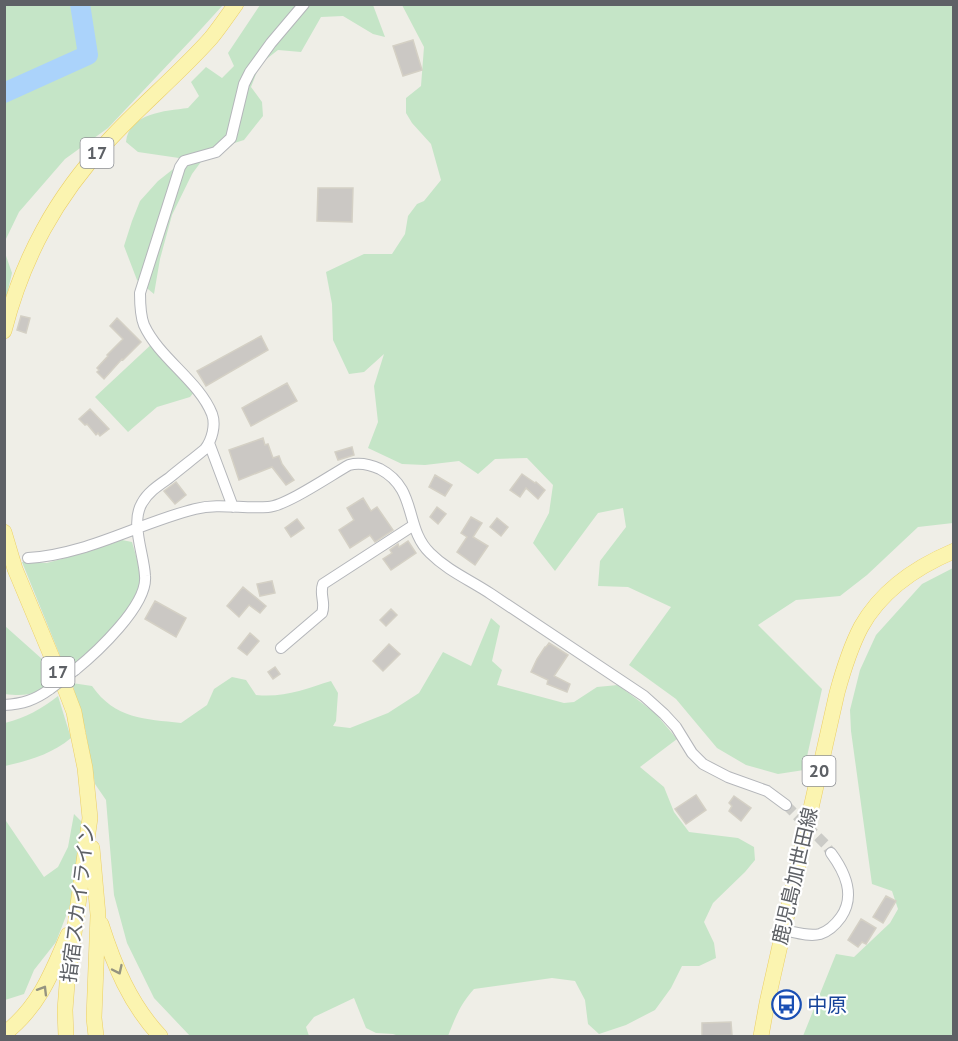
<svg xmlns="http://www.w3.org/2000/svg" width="958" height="1041" font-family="'PT Sans','Noto Sans JP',sans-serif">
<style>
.green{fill:#c5e5c7}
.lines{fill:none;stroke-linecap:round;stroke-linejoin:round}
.river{stroke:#abd3fb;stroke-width:20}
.building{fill:#cbc8c4;stroke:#d4d0c5;stroke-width:1.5}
.minor-tunnel{stroke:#cbcbc7;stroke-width:10;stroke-dasharray:10 5;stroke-linecap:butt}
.minor-casing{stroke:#b4b6ba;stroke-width:12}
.primary-casing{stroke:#ebce64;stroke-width:16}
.minor{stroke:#fff;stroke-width:10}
.primary{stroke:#fbf4b0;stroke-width:15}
.minor-bridge-casing{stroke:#b4b6ba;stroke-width:12;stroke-linecap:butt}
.minor-bridge{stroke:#fff;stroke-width:10}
.oneway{stroke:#959480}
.labels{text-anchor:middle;stroke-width:4.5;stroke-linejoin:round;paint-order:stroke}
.shield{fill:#fff;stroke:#8e9094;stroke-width:1.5}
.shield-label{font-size:18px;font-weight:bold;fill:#5e6166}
.street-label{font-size:20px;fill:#5e6166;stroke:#fff}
.transit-label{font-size:20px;fill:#164399;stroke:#fff;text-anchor:start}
</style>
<rect width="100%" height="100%" fill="#efeee7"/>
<path class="green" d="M5,4L223,5L192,39L108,128L65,159L19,212L5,241Z
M260,5H373L385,37L373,34L343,16L321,17L301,52L278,50L260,64L251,87L262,102L263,116L244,140L209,151L192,174L172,215L160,259L154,294L137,280L124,246L132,221L140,201L158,181L177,166L179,158L138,152L126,142C129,113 165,111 188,108L199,96L191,82L206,67L222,78L234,66L228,53Z
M402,5H953V523L918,527L867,575L840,596L796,600L758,625L822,689L804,770L778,774L746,765L717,748L676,699L629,665L671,607L628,587L598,586L600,561L626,527L623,508L598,513L555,571L533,543L549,513L553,485L527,458L495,459L478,474L459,461L425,465L402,464L368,448L378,422L374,386L384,354L364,372L349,374L333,340L332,304L326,272L364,254H392L405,234L408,216L417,204L424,201L441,180L431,144L412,123L406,113V98L421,86L424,47Z
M5,253L12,273L5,303Z
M155,341L196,390L190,397L157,407L128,432L95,397Z
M122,540L132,542L143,580L131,606L109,631L67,673L22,562L47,563L83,553Z
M953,568V1036H803L836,954L854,957L890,923L898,909L892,891L872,884L851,731L850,710L860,670L876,635L922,584Z
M491,618L500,626L492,661L502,670L497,685L564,703L574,702L597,687L618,685L655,713L677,739L640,767L664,787L674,812L689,832L738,838L754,847L755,860L745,872L713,903L704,922L714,943L716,958L699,966H682L671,988L655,1010L626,1025L599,1034L588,1024L585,1000L575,981L552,978L474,989C461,1003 455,1018 448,1036H399L393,1034L376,1033L366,1028L354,998L314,1017L306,1027L309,1036H190L154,998L127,943L114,895L106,800L95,784L85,728L72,683L92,686C115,719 145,719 181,723L207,705L214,689L232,677L246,680L256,695C284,698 305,689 331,681L338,693L336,721L333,726L350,728L388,713L419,693L443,652L471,666Z
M5,626L42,659L50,669L55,681C37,694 27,697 5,694Z
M58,696L71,738C52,754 28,761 5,766V723C27,717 40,710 58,696Z
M74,814L85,825L82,874L56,942L34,970L24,994L5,1000L4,818L44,877L58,867L68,847Z"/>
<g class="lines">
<path class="river" d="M4,93L88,55L80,4"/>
</g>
<path class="building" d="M413,40L422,70L403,76L393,46Z
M318,188H353L352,222L317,221Z
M21,316L30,318L26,333L17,330Z
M117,318L141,342L123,360L122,359L104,379L97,372L99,370L97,368L108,356L107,355L123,339L110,326Z
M261,336L268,350L206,386L197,371Z
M287,383L297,401L251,426L242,408Z
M90,409L109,429L100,436L98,433L96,435L87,424L85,425L79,419Z
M263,438L265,445L268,444L273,458L279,456L282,464L294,480L286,485L272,467L239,480L229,450Z
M352,447L354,455L338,460L335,452Z
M522,474L535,483L536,482L545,490L538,499L526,488L520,497L510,490Z
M435,475L452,485L445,496L429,487Z
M176,482L186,495L175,504L164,491Z
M363,498L371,511L377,507L393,530L375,542L370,535L350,548L339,530L354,520L347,508Z
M437,507L446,514L438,524L430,517Z
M471,517L482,523L473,537L488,546L475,565L457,552L467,537L461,533Z
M497,518L508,527L501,536L490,527Z
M297,519L304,528L291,537L285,528Z
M408,541L416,553L391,570L383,559L392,553L390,550L398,544L399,547Z
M272,581L275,593L260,596L257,584Z
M243,587L266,606L260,613L249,605L239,617L227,606Z
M155,601L186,618L176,637L145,619Z
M391,609L397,615L386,626L380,620Z
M250,633L259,641L247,655L238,648Z
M549,643L568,655L554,676L570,684L567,692L547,684L548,680L531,672L537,659L545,647H546Z
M389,644L400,654L383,671L373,661Z
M275,667L280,674L273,679L268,672Z
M696,795L706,810L686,824L675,809Z
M734,796L751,808L741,821L729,811L732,806L729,803Z
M886,896L896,901L883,923L873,917Z
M861,919L876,928L866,944L862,942L858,947L848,940Z
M731,1022L732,1035L702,1036V1023Z"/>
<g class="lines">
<path class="minor-tunnel" d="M786,805L825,844L831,853"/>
<defs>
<path id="minor" d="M209,443L233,507
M28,558C86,555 139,523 195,509C219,503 243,509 268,507C286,506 331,475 349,465C360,462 369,464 380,469C418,489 404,528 430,553C448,571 470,580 491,594C542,628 593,662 644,696L664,714L676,727L692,753L703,764L728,777L767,791L786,805
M281,648L322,613C326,602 319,595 323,584L414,525
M75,670C96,653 148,605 145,576C144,554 130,523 142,503C148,492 159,485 169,478C181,468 193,459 205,449C212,440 216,425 212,414C199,381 159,358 144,325C140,315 140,303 140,293L180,167L184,161L216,152L231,138L244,84L250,72L271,43L304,4
M4,705C23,704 35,700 50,689
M783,930C794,932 809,937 820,934C829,931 836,924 841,917C856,895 845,872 831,853"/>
<path id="primary" d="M4,331C23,257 56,197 108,141C141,105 179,74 211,38C220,27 228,15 236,4
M4,532L15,569L66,691L74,712L78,734L85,768L90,818L67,984L65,1010L66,1036
M92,848L98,915L94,1018L96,1036
M101,924C114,965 130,1004 160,1036
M4,1034C39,1007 52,973 68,935
M761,1036L767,1003L837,693C843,671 850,648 861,627C881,591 916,567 954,551"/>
</defs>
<use href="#minor" class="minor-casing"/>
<use href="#primary" class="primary-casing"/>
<use href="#minor" class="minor"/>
<use href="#primary" class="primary"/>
<defs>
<path id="minor-bridge" d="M50,689L75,670"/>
</defs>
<use href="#minor-bridge" class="minor-bridge-casing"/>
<use href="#minor-bridge" class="minor-bridge"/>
</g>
<defs><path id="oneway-chevron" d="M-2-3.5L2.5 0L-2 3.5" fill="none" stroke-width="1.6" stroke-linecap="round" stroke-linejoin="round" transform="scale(1.5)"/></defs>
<g class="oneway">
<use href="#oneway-chevron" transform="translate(118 970) rotate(65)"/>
<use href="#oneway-chevron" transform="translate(43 990) rotate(-59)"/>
</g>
<defs>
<symbol id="bus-ring" viewBox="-11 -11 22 22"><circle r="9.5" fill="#fff" stroke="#1a4fb4" stroke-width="1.5"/><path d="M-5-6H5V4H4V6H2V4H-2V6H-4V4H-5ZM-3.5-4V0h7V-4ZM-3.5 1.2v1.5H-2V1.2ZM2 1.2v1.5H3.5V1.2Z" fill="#1a4fb4"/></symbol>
</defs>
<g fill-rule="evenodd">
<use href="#bus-ring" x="770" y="988" width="33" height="33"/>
</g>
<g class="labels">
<g class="shield">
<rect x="80.5" y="138" width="33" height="30" rx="4.5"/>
<rect x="41.5" y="657" width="33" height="30" rx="4.5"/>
<rect x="802.5" y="756" width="33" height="30" rx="4.5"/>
</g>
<g class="shield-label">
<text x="97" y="159">17</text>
<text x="58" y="678">17</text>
<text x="819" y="777">20</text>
</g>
<g class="street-label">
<text transform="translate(795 876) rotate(-77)" y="7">鹿児島加世田線</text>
<text transform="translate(78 903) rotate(-83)" y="7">指宿スカイライン</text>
</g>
<g class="transit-label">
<text x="807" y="1012">中原</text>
</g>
</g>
<rect width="958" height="1041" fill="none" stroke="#5e6166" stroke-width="12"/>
</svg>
